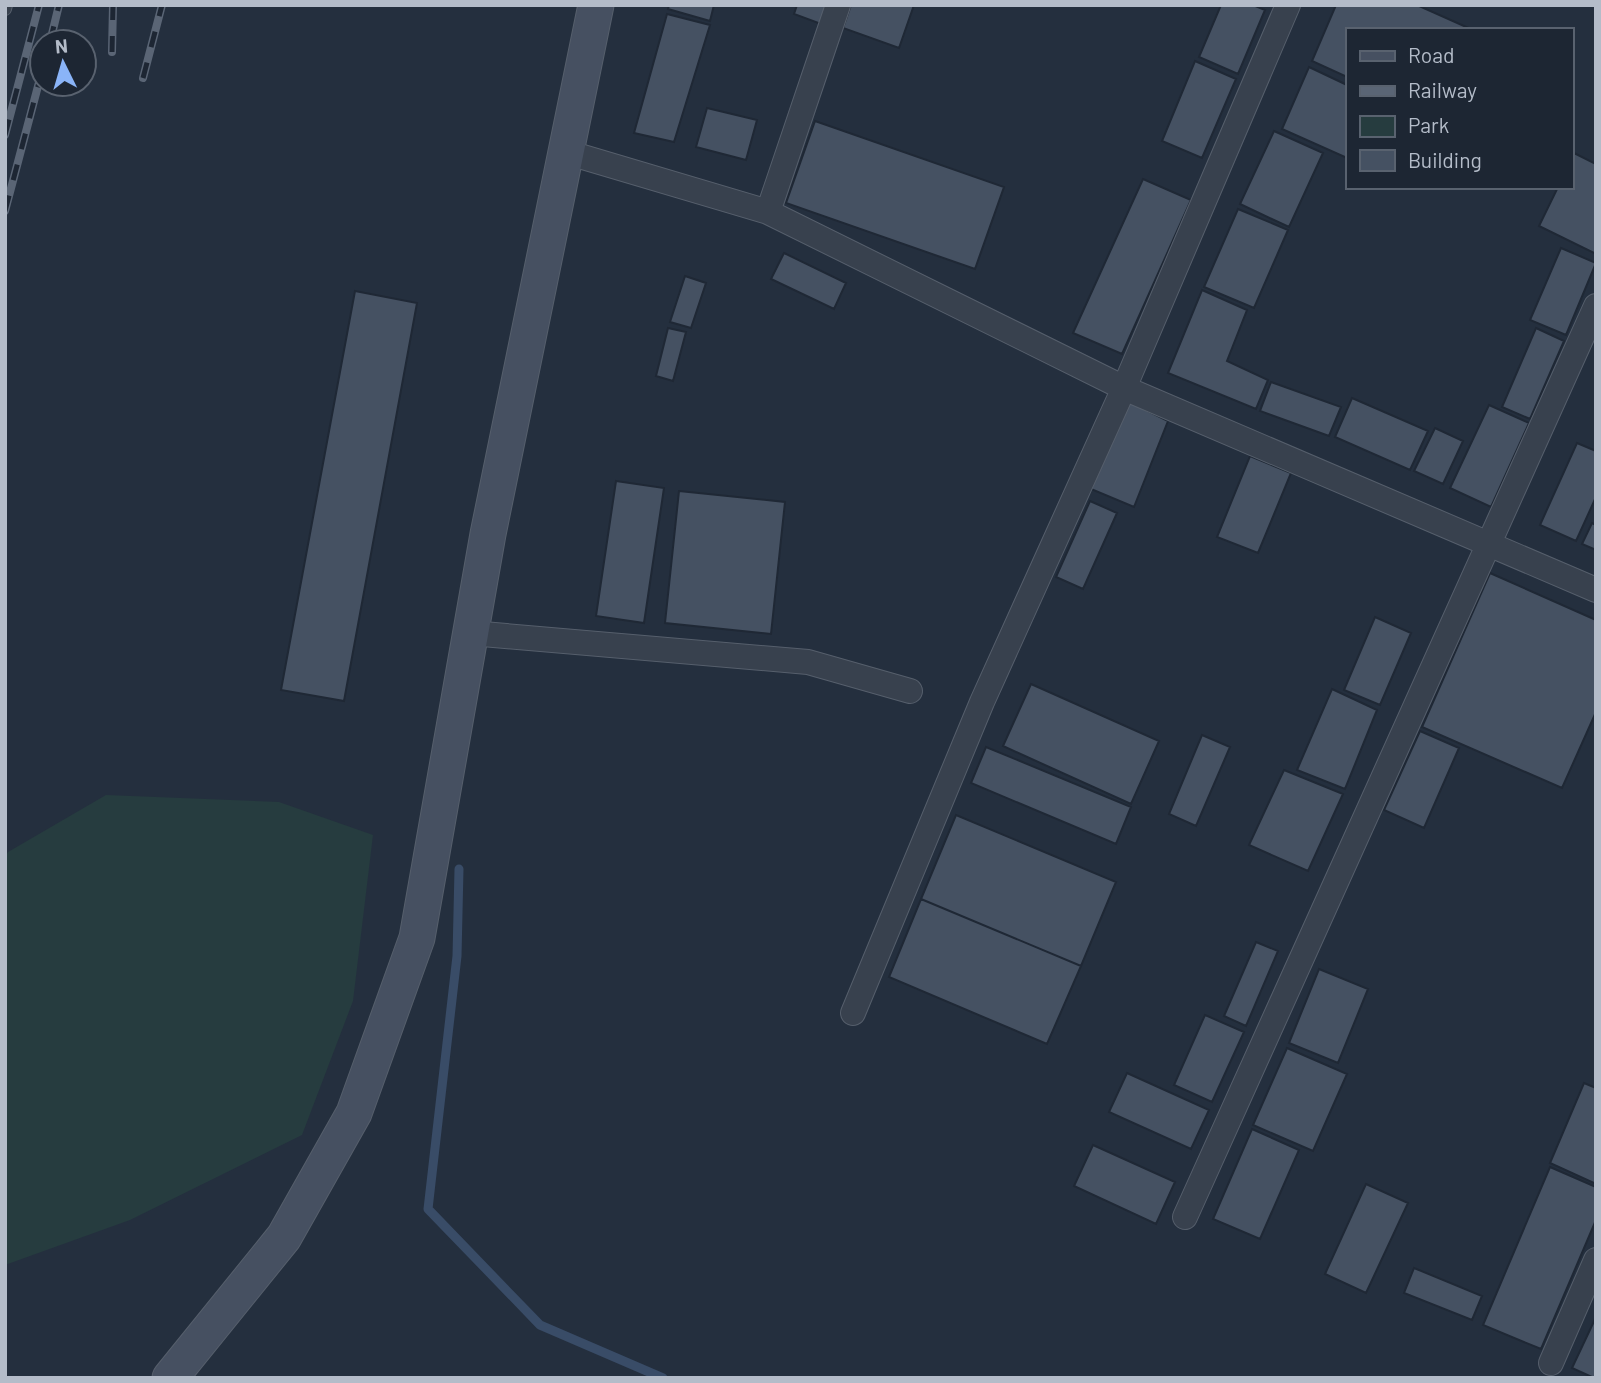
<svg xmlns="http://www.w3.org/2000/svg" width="1601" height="1383" font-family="Barlow,sans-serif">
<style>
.green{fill:#263c3f}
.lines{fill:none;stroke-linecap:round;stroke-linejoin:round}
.stream{stroke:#394c67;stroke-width:9}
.building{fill:#455162;stroke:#1f2835;stroke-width:2}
.service-casing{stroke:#565f6c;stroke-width:14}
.minor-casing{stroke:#565f6c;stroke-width:26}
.secondary-casing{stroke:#565f6c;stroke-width:37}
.service{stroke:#38414e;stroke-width:12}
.minor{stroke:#38414e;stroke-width:24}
.secondary{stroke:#465061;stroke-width:35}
.rail-casing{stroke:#5a6575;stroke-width:8}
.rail{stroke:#1d2633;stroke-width:5;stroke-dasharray:16;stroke-linecap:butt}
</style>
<rect width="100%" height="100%" fill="#242f3e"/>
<path class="green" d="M106,795L279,802L373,835L353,1001L302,1135L130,1220L5,1265V857L8,852Z"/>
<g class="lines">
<path class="stream" d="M459,869L457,956L428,1209L540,1325L663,1378"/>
</g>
<path class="building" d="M669,5H714L710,21L668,9Z
M797,5H827L821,24L794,14Z
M851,5H914L899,48L843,28Z
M1221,5H1253L1265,10L1238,74L1199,57Z
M1336,5H1417L1473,30H1347V77L1312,61Z
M667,14L710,25L674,142L634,133Z
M1195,61L1236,79L1202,158L1162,141Z
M1309,67L1347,85V158L1282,129Z
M707,108L757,120L746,160L696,147Z
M815,121L1004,187L975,269L786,203Z
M1274,131L1323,153L1289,227L1240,204Z
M1574,153L1596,164V254L1539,226L1558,187H1571Z
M1143,179L1191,200L1122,354L1073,333Z
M1238,209L1288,230L1254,308L1204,287Z
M1561,248L1596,263L1566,335L1530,320Z
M784,253L846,283L834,309L771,279Z
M685,276L706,283L691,328L670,322Z
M1202,290L1247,310L1227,361L1268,380L1256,409L1168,373Z
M355,291L417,303L344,701L281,690Z
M668,328L686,332L673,381L656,376Z
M1536,328L1564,341L1530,419L1502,407Z
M1271,382L1341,407L1329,436L1260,411Z
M1352,398L1428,431L1410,470L1335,437Z
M1128,401L1168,421L1134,507L1091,489Z
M1489,405L1529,423L1491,507L1450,488Z
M1435,428L1463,441L1443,484L1414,471Z
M1577,443L1596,451V497L1576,541L1540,525Z
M1250,456L1291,473L1258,553L1217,537Z
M616,481L664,488L644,623L596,616Z
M679,491L785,502L771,634L665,623Z
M1090,501L1117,513L1083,589L1056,577Z
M1592,523L1596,525V550L1582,544Z
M1490,573L1596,620V712L1562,788L1422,727Z
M1375,617L1411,633L1380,705L1344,690Z
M1031,684L1159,741L1131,804L1003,746Z
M1332,689L1377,710L1345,789L1297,770Z
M1420,731L1459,748L1424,828L1384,810Z
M1202,735L1230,747L1196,826L1169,814Z
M986,747L1131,807L1116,844L971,783Z
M1284,770L1343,794L1308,871L1249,845Z
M956,815L1116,882L1081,966L921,899Z
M921,899L1081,966L1047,1044L889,977Z
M1256,942L1278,951L1246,1026L1224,1016Z
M1319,969L1368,989L1338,1063L1289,1043Z
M1205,1015L1244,1032L1212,1102L1174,1085Z
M1287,1048L1347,1074L1313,1151L1253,1125Z
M1127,1073L1209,1110L1191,1149L1109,1112Z
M1584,1083L1596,1088V1184L1550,1163Z
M1252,1129L1299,1150L1260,1239L1213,1219Z
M1093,1145L1175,1182L1156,1224L1074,1186Z
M1550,1167L1596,1187V1220L1541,1349L1483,1325Z
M1366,1184L1408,1203L1366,1293L1325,1274Z
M1414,1268L1482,1296L1472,1320L1404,1293Z
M1596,1317V1378H1594L1572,1368Z"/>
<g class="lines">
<defs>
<path id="service" d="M5,9L6,5"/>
<path id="minor" d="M566,152L768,212L1124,388L1596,590
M768,212L838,5
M471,633L808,662L910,691
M853,1013L982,702L1124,388L1288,5
M1185,1217L1596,306
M1551,1363L1596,1260"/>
<path id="secondary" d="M170,1378L284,1237L354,1113L417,938L488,534L596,5"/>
</defs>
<use href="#service" class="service-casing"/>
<use href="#minor" class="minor-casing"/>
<use href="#secondary" class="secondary-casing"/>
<use href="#service" class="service"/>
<use href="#minor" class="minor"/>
<use href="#secondary" class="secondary"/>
<defs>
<path id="rail" d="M50,42L59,5
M112,52L113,5
M143,78L162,5
M5,135L39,5
M5,211L42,71"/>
</defs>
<use href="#rail" class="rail-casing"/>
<use href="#rail" class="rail"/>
</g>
<rect width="1601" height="1383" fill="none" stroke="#b4bcc9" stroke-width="14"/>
<rect x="1346" y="28" width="228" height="161" fill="#1d2633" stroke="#59626f" stroke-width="2"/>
<rect x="1360" y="51" width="35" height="10" fill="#465061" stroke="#59626f" stroke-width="2"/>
<text x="1408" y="63" font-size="21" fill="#b4bcc9">Road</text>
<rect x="1360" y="86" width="35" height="10" fill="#5a6575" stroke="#59626f" stroke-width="2"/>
<text x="1408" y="98" font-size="21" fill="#b4bcc9">Railway</text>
<rect x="1360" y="116" width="35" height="21" fill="#263c3f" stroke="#59626f" stroke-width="2"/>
<text x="1408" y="133" font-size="21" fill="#b4bcc9">Park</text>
<rect x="1360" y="150" width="35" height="21" fill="#455162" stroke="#59626f" stroke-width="2"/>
<text x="1408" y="168" font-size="21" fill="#b4bcc9">Building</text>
<g transform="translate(63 63) rotate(355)"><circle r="33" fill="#1d2633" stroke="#59626f" stroke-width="2"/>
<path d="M0-5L12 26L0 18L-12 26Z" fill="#8ab4f8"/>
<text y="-10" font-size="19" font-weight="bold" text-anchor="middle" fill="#b4bcc9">N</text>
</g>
</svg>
